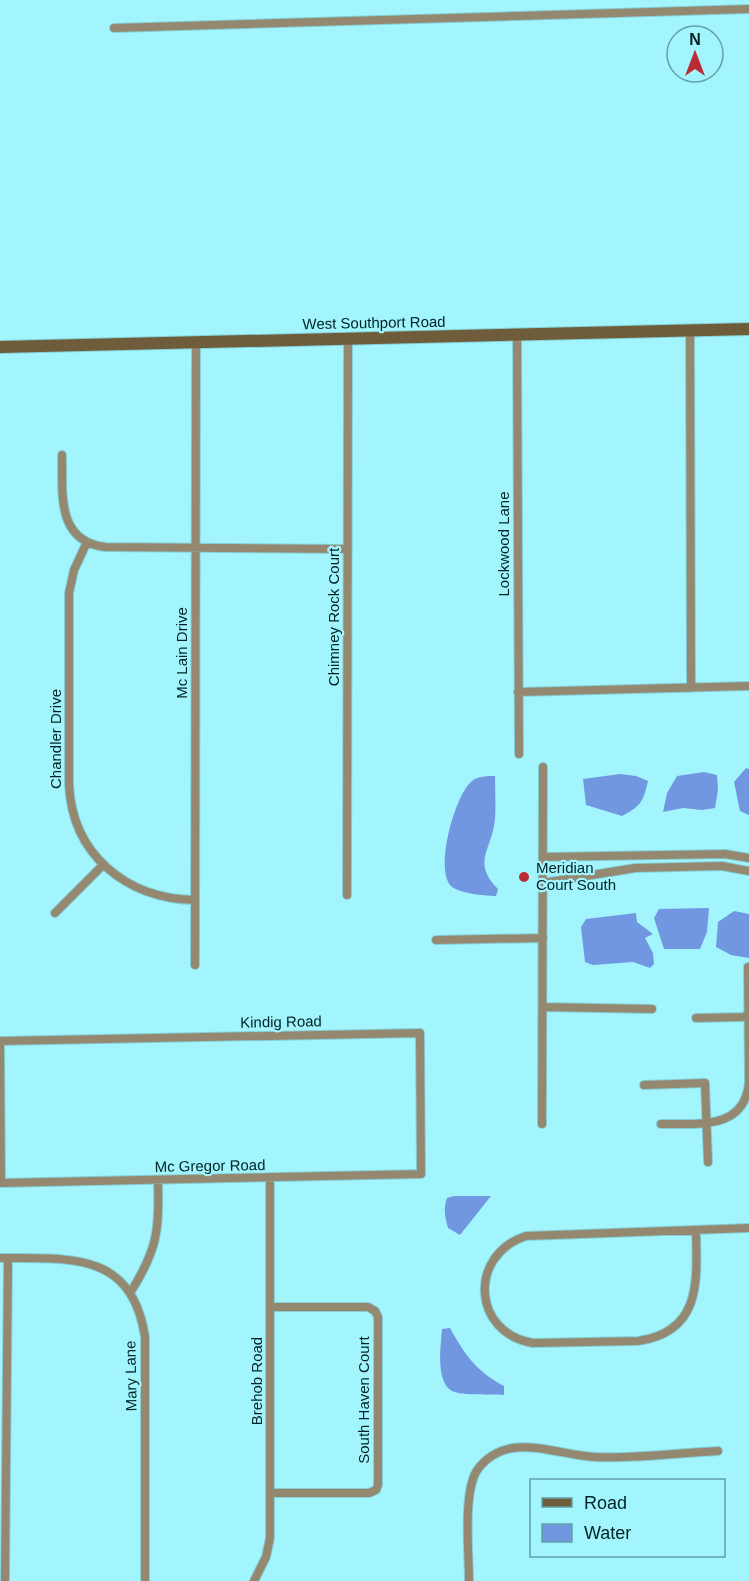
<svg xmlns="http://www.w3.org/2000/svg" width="749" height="1581" font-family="Helvetica,sans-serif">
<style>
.water{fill:#7197e1}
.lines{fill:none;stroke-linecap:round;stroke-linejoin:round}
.street-casing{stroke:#86cfd6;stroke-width:10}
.secondary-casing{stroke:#86cfd6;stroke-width:14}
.street{stroke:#948871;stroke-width:8}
.secondary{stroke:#6e5c3a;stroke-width:12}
.poi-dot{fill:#bb2b34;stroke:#a3f5fd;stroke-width:2}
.labels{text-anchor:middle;stroke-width:4.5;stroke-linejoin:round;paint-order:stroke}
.street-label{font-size:15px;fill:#002326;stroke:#a3f5fd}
.poi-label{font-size:15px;fill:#002326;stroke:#a3f5fd;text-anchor:start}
</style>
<rect width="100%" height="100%" fill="#a3f5fd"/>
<path class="water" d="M746,768L749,769V815L740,811L734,782Z
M704,772L717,775L718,790L715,808L702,810L683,808L663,812L667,793L677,776Z
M620,774L636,776L648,781C643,802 641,806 622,816L586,805L583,779Z
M495,776C495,790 496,805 495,819C492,850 471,862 498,889L496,896C485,896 458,893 451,886C434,870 455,794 472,781C478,776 488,776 495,776Z
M709,908L707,932L700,949H664L654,918L659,909Z
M734,911L749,914V958L731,955L716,947L718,922Z
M636,913L637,922L653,934L645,938L653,953L654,964L650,968L633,962L593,965L585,962L581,927L586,919Z
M454,1196H491L460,1235L448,1228C445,1218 443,1208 447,1198Z
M450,1328C465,1355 476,1371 504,1386V1395C492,1394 462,1396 452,1391C435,1382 441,1345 442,1329Z"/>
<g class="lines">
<defs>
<path id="street" d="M114,28L749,9
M690,330L691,688
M517,334L519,754
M62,455C63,491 55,541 105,547L347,549
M87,542L74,570L69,593V784C72,855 127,899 195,900
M518,692L749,686
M543,857L725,854L749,858
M543,883L635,868L722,866L749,871
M347,895L348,338
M55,913L103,865
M436,940L543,938
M195,965L196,342
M543,1007L652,1009
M696,1018L743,1017L749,1014
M0,1041L420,1033L421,1174L0,1183
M0,1041L1,1183
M644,1085L705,1083L708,1162
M542,1124L543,767
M661,1124C697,1123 745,1131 749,1082L748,967
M696,1231C697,1280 702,1332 638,1341L533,1343C472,1333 468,1255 526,1236L749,1228
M0,1258C68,1259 132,1250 145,1337V1581
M130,1293C158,1249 159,1231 158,1180
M270,1307H368L375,1311L378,1317V1485L376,1490L369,1493H270
M5,1581L8,1258
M254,1581L266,1557L270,1538V1178
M469,1581C469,1553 463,1496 476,1472C484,1459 498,1450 513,1448C538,1444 569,1456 595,1457C635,1459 678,1453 718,1451"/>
<path id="secondary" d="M0,347L749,329"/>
</defs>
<use href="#street" class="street-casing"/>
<use href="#secondary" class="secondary-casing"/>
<use href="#street" class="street"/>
<use href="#secondary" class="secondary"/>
</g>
<circle class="poi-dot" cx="524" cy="877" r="6"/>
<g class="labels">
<g class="street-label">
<text transform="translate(374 323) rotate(-1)" y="5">West Southport Road</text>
<text transform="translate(504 544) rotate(-90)" y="5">Lockwood Lane</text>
<text transform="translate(334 617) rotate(-90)" y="5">Chimney Rock Court</text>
<text transform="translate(182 653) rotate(-90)" y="5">Mc Lain Drive</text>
<text transform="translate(56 739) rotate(-90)" y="5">Chandler Drive</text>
<text transform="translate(281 1022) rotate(-1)" y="5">Kindig Road</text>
<text transform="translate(210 1166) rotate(-1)" y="5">Mc Gregor Road</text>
<text transform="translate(131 1376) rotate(-91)" y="5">Mary Lane</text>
<text transform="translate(257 1381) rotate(-90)" y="5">Brehob Road</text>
<text transform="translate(364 1400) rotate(-90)" y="5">South Haven Court</text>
</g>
<g class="poi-label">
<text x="536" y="873">Meridian<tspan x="536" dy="17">Court South</tspan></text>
</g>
</g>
<rect x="530" y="1479" width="195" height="78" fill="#a3f5fd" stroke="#62a1a7" stroke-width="1.5"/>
<rect x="542" y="1498" width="30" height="9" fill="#6e5c3a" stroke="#62a1a7" stroke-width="1.5"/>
<text x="584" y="1509" font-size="18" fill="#002326">Road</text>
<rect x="542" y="1524" width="30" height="18" fill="#7197e1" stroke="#62a1a7" stroke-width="1.5"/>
<text x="584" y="1539" font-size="18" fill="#002326">Water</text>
<g transform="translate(695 54)"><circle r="28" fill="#a3f5fd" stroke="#62a1a7" stroke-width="1.5"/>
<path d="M0-4.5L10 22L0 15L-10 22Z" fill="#bb2b34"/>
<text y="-9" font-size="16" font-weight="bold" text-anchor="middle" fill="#002326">N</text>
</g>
</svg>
